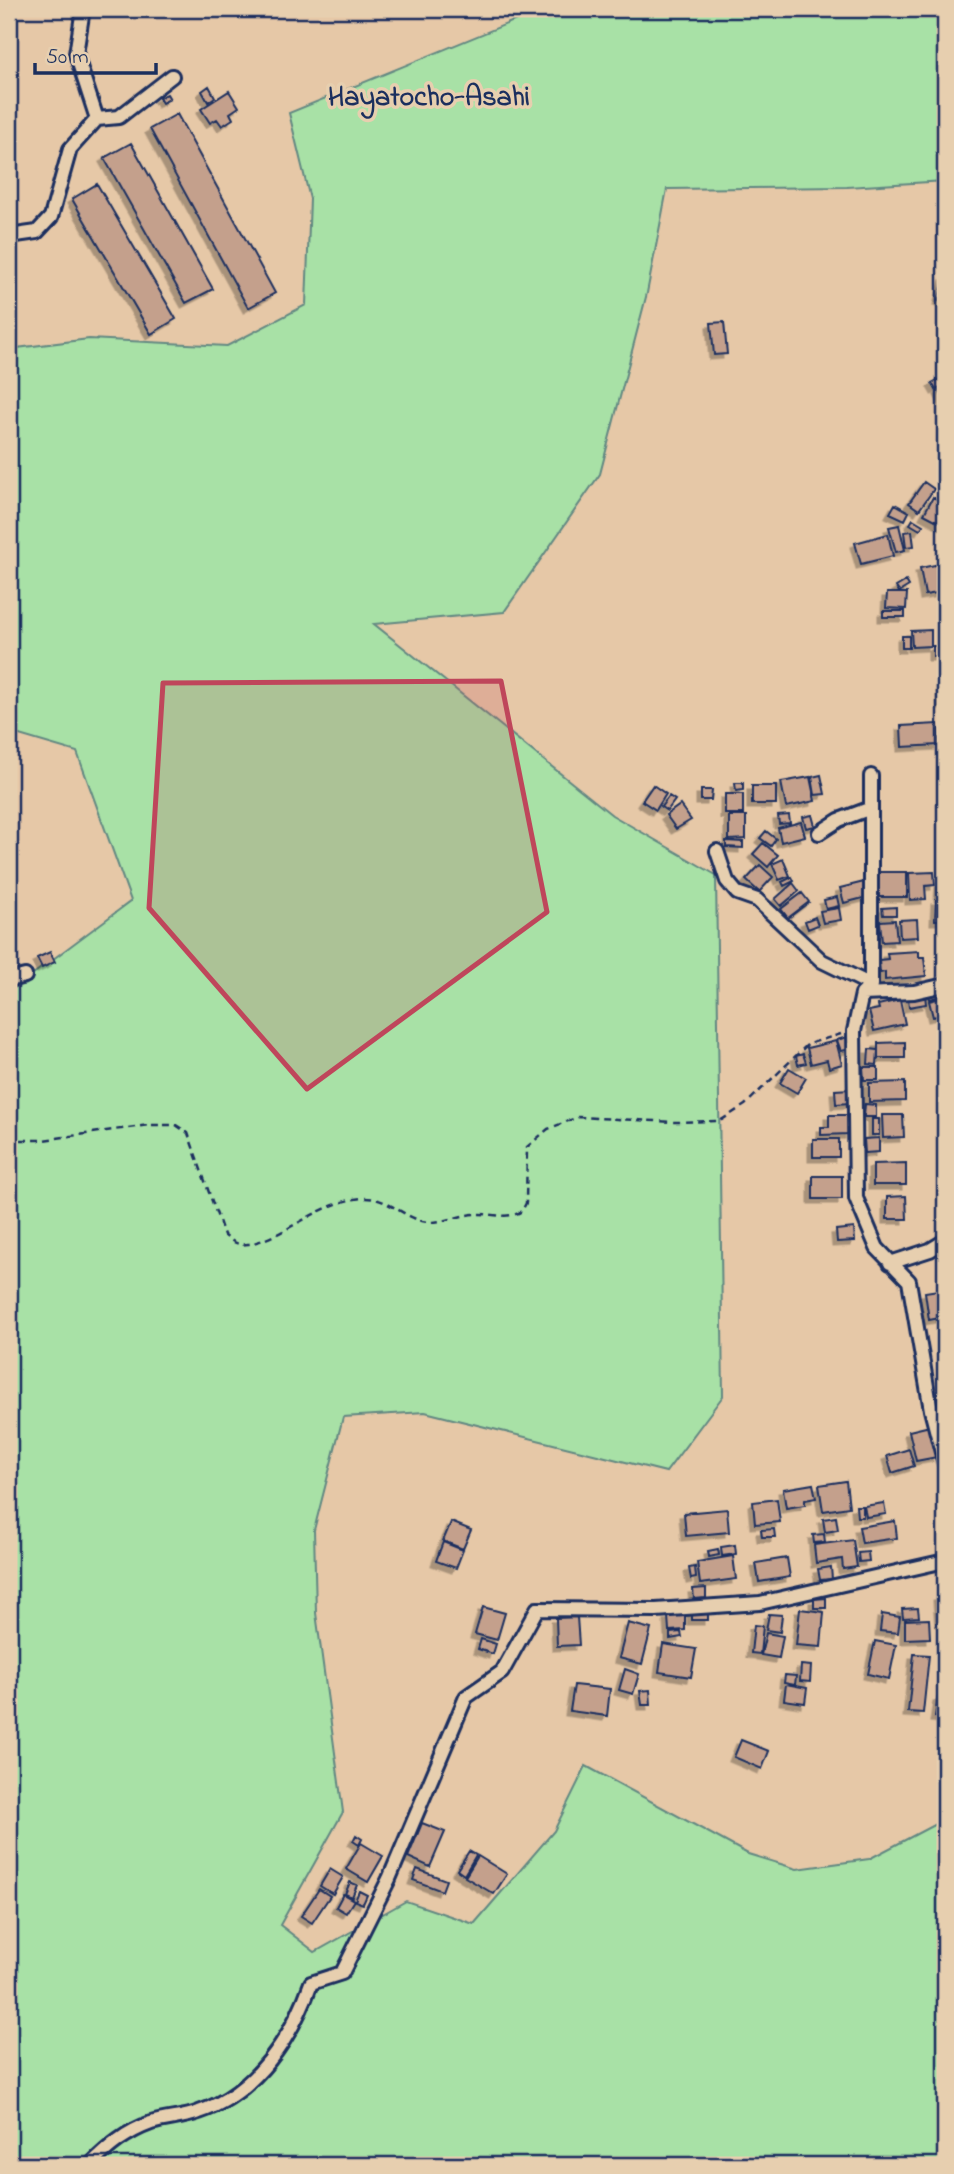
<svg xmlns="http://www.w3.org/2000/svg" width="954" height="2174" font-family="'Indie Flower',sans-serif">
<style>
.green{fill:#a8e1a6;stroke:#628882;stroke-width:2}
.building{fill:#c4a08c;stroke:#1b2f5e;stroke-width:2;filter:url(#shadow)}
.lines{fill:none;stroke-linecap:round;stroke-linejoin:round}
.minor-casing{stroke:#1b2f5e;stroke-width:18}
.path{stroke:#1b2f5e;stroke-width:2.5;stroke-dasharray:7 5;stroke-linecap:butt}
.minor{stroke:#e7cfaf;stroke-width:12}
.marked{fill:#bf465b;fill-opacity:0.2;stroke:#bf465b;stroke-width:5;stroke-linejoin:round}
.labels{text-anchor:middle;stroke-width:7;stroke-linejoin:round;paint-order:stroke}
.quarter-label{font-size:28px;font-weight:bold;fill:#1b2f5e;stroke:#e7cfaf}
</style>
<defs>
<filter id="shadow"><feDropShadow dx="-4.5" dy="4.5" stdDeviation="0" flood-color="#0004"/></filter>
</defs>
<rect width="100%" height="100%" fill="#e6c8a7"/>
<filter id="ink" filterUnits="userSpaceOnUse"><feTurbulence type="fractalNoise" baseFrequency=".0143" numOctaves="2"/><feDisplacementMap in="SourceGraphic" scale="14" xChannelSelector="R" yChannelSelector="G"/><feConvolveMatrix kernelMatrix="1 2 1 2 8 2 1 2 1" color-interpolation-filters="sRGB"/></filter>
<g filter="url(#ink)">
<path class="green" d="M543,9H945V181L847,187L667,189L647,293L600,474L504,612L374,624L612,815L716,875L723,1396L666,1472L425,1412L343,1417L314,1530L316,1613L343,1812L280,1925L315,1952L406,1901L474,1924L554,1831L586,1766L748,1854L797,1869L869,1859L945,1819V2165H9V992L131,901L77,752L9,732V349L89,339L227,346L306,305L310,199L289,113Z"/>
<path class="building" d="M209,86L215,97L208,102L202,91Z
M229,91L239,107L230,113L233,119L222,126L217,119L210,123L201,109Z
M167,94L170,99L162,103L159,98Z
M177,114L275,293L248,308L150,129Z
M131,143L213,289L186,303L104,158Z
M97,184L176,319L151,334L72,199Z
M945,275V303L938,301Z
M724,322L727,354L714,355L711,323Z
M945,376V385L936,390L932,383Z
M945,388V403L939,391Z
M924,482L934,489L919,510L909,503Z
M933,497L945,504V525L924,514Z
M895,504L909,512L905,520L890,513Z
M913,519L923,525L920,530L910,524Z
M899,525L905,550L896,552L889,527Z
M912,531L914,546L906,547L904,532Z
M888,534L893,556L861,564L855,543Z
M945,563V578L940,579L943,592L925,595L920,568Z
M906,581L909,586L899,592L896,587Z
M887,593H907L906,609L886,608Z
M883,611H905V617H883Z
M931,630V646L912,647L911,631Z
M902,636H909V648H902Z
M938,642H945V656H933V646H938Z
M941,679H945V704H942Z
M938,724L939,745L902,747L901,726Z
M821,775L825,794L815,795L812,777Z
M810,777L815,801L786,807L781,782Z
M735,783H743V790L736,791Z
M653,785L666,794L656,810L642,801Z
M752,786H776V804H752Z
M701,790H712L711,800H701Z
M725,794H743V814H725Z
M669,796L675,800L667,811L661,807Z
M680,805L691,820L676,829L666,815Z
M789,815L790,823L779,824L778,816Z
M812,815L815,826L806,828L803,817Z
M729,816H746V839L729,840Z
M801,822L805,836L781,842L778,828Z
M766,831L776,839L771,846L760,838Z
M726,841L743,842V848L726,847Z
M763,843L778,855L768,867L753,854Z
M783,859L790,876L779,880L772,864Z
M760,865L773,877L759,892L746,880Z
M878,872H907V897H878Z
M934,872L935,885L925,886L926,899L910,900L909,873Z
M792,877L794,881L784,886L782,882Z
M864,882L867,897L844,903L840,888Z
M793,883L799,891L781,906L775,899Z
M940,883H945V898L939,897Z
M802,893L809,902L788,918L781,909Z
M837,897L839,906L826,909L824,900Z
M936,900H945V920H935Z
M896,907V915H883L882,908Z
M839,908L841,920L823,923L820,911Z
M815,917L818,925L808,929L805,921Z
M917,919L918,937L900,938L899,920Z
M895,920L897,941L882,942L880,921Z
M919,951V957H924L926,976L885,980V972L880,973L879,960L888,959L887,953Z
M50,952L55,962L42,968L37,958Z
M945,988V995L930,999L928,993Z
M925,995L926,1004L909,1007L908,998Z
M945,997V1014L933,1017L929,1001Z
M900,1000L905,1024L874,1031L869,1011L879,1009L878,1005Z
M847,1037L851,1049L841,1051L837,1040Z
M836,1041L842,1064L829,1068L827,1060L811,1064L807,1048Z
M905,1042V1058H878V1043Z
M869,1049L878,1050L877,1065L868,1064Z
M803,1054L806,1063L798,1065L796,1056Z
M863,1067H878V1080H864Z
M789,1068L806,1078L797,1093L780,1083Z
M905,1082V1101L869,1102V1083Z
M850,1089V1103L836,1104L835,1090Z
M865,1104L876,1105V1117H864Z
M829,1115H849V1134L821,1135V1127H829Z
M882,1115H903L904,1137L883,1138Z
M872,1119H879V1135H872Z
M879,1138V1152L865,1153L864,1139Z
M813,1139H839V1157H813Z
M906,1163V1185H873V1164Z
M813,1176H842V1199H813Z
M906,1196L907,1219H887V1197Z
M854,1228L855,1241L837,1242L836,1230Z
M945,1289V1317L929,1320L925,1292Z
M930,1426L937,1457L916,1461L909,1431Z
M909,1449L914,1466L892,1473L887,1456Z
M846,1481L849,1507L823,1511L819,1485Z
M813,1484L816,1498L805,1500V1505L786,1508L783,1489Z
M777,1499L780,1522L755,1524L753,1502Z
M884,1503L886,1514L866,1517L864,1506Z
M856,1506H863V1517H857Z
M727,1509L729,1532L686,1536L684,1513Z
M836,1517L838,1530L825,1532L823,1519Z
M895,1521L897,1538L862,1543L859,1527Z
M451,1522L471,1530L463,1549L443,1541Z
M774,1529L775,1537H762L761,1530Z
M824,1534L825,1542L814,1543L813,1535Z
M853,1540L857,1567L843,1569L842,1559L816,1563L814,1545Z
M443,1542L463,1550L456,1568L436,1561Z
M735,1545L736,1554L722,1556L721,1547Z
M718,1549L719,1555L709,1557L708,1551Z
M868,1552L869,1561L859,1562L858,1553Z
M733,1556L736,1579L700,1584L697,1562Z
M787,1558L790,1577L759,1582L756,1563Z
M695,1567L696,1578L691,1579L689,1568Z
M831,1567L832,1579L820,1580L818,1569Z
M706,1588V1598L694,1599L693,1589Z
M945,1595V1622H940L938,1596Z
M826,1598V1608H814V1599Z
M483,1607L505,1613L497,1640L475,1634Z
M918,1608L919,1617L903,1618L902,1609Z
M800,1609L824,1612L821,1647L796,1645Z
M708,1610V1620H692V1611Z
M769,1614L782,1615L780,1632L766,1630Z
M882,1614L900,1617L898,1633L880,1631Z
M685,1615V1630L669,1631L668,1616Z
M577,1617L579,1645L557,1646L556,1618Z
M929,1619L930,1638L905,1639V1620Z
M628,1623L651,1629L642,1664L619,1658Z
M754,1625L763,1626L760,1654L751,1653Z
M681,1632L682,1637L670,1639V1633Z
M766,1633L783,1636L779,1658L761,1655Z
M481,1639L496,1644L493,1654L478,1649Z
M875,1641L896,1645L889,1679L868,1674Z
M663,1644L696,1649L691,1677L659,1672Z
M914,1654L929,1655L923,1713L908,1712Z
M801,1665L811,1666L810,1682L800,1681Z
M625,1669L639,1674L633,1694L619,1690Z
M785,1675L796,1676L795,1685L784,1683Z
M786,1684L807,1688L805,1703L784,1700Z
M574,1685L610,1689L607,1716L570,1711Z
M650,1690L651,1705H642L640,1691Z
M938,1697L945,1698V1718L935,1717Z
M741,1740L769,1751L762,1769L734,1757Z
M422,1823L445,1832L430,1867L408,1857Z
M356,1835L362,1839L359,1845L353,1841Z
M361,1843L383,1856L368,1882L346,1869Z
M469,1851L476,1855L464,1875L457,1870Z
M478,1856L507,1874L494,1894L465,1877Z
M330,1869L343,1877L333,1894L320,1886Z
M417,1869L446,1880L442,1891L413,1880Z
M350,1882L357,1885L352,1897L345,1894Z
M319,1889L330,1896L312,1923L301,1916Z
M359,1891L367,1895L363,1904L355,1901Z
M343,1894L354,1900L346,1913L336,1907Z"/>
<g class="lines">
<defs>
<path id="minor" d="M97,119L119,117L172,76
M9,236L37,232L51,217L70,149L97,119L76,54L83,9
M945,465V483
M871,776V985L862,994L854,1031L856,1198L877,1248L909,1281L931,1410L945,1464
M819,833L839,820L871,808
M717,851L727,881L737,893L757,900L822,961L871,985
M9,980L25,976
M862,994L914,992L945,985
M890,1263L930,1250L945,1241
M90,2165C109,2146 126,2132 151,2123C167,2118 184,2118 199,2112C256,2093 292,2037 311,1983L342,1973L389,1879L466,1697L502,1672L537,1609L656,1610L760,1603L945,1561"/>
</defs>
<use href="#minor" class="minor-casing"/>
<path class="path" d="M9,1140H43L149,1125H176L188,1133L224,1235C231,1241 238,1246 248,1244C285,1238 320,1201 363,1198C387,1197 400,1215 422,1221C440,1225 457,1215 475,1214C490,1213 510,1220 522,1211L526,1203L527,1147L548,1129L578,1117L675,1122L720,1121L745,1105L808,1044L841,1034"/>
<use href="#minor" class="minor"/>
</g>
</g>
<path class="marked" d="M501,681L547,912L307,1089L149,908L163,683Z"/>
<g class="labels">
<g class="quarter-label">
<text x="429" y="105">Hayatocho-Asahi</text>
</g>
</g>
<rect width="954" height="2174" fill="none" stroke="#e7cfaf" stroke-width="35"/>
<rect x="18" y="18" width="919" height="2139" fill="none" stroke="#1b2f5e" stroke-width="2.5" filter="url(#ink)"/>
<path d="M35 63v10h121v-10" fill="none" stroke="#1b2f5e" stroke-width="3.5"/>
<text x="46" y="63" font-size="21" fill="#1b2f5e" stroke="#e7cfaf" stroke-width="5" paint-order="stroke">50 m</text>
</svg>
